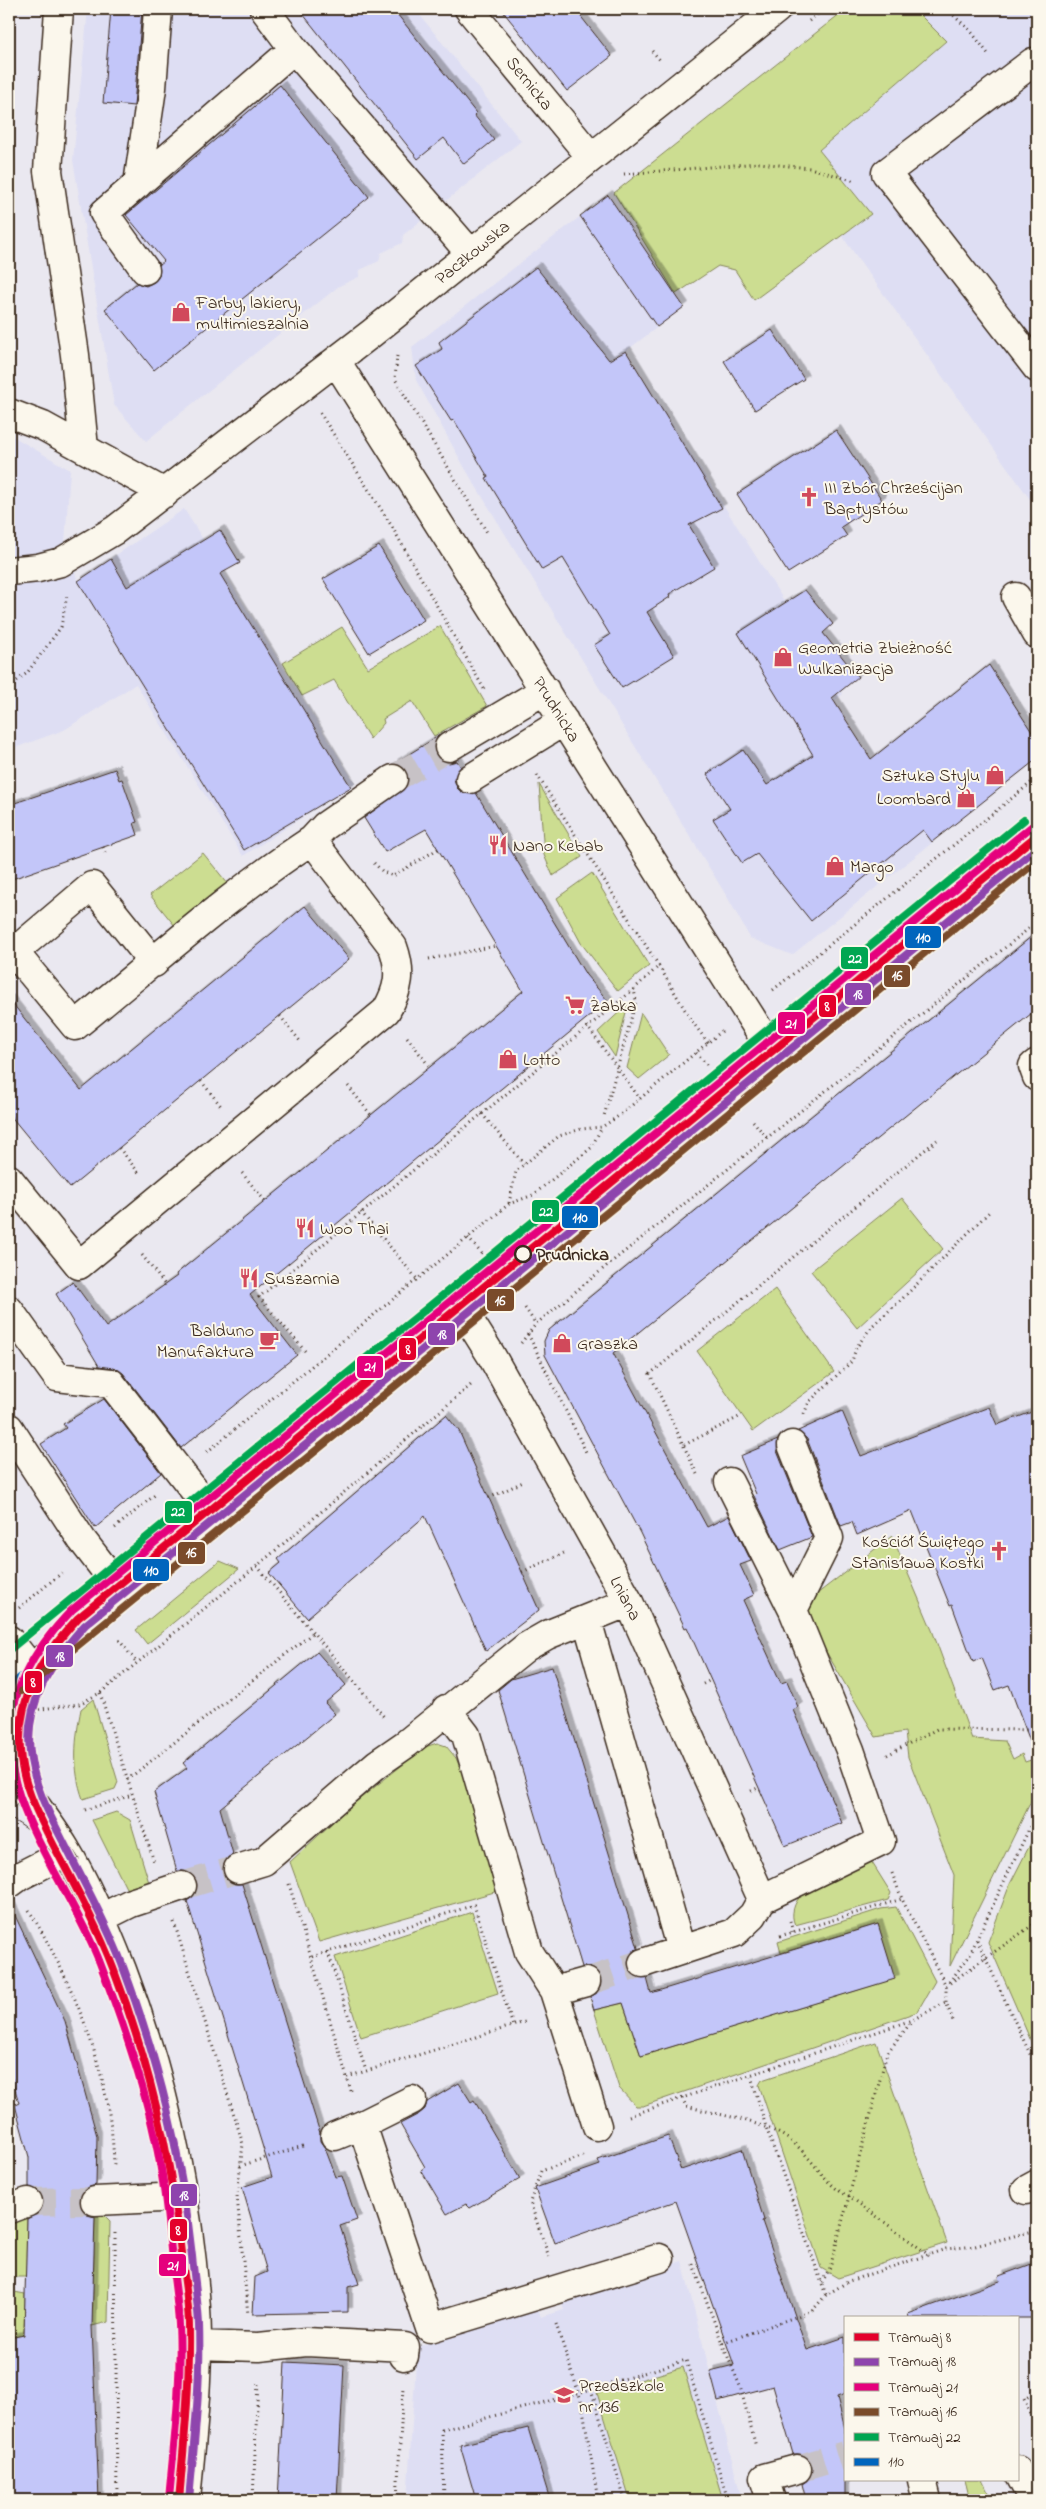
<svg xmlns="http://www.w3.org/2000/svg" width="1046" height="2509" font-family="'Indie Flower',sans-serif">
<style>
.built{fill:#dedef3}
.green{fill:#ccdd91;stroke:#848458}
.building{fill:#c3c6f9;stroke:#3b2a1e;filter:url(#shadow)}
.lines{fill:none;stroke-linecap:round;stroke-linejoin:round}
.minor-tunnel{stroke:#c7c2c6;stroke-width:28;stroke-dasharray:28 14;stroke-linecap:butt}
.minor-casing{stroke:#3b2a1e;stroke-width:31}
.path{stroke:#3b2a1e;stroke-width:3;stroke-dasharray:1 4;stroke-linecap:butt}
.minor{stroke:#fbf7ec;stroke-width:28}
.tram{stroke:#3b2a1e;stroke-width:1}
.bus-1-casing{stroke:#fbf7ec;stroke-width:11}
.bus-1{stroke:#0065bd;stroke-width:8}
.tram-1-casing{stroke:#fbf7ec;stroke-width:11}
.tram-2-casing{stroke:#fbf7ec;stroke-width:11}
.tram-3-casing{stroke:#fbf7ec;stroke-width:11}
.tram-4-casing{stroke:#fbf7ec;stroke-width:11}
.tram-5-casing{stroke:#fbf7ec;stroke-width:11}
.tram-1{stroke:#e4002b;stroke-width:8}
.tram-2{stroke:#8e44ad;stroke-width:8}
.tram-3{stroke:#e5007d;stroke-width:8}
.tram-4{stroke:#7a4b2a;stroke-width:8}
.tram-5{stroke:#00a651;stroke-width:8}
.stop-dot{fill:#fbf7ec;stroke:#3b2a1e;stroke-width:2.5}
.labels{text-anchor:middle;stroke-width:4;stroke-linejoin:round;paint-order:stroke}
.street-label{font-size:18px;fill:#3b2a1e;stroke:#fbf7ec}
.poi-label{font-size:18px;fill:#3b2a1e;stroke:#fbf7ec;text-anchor:start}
.stop-label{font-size:18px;font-weight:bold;fill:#3b2a1e;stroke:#fbf7ec;text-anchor:start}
.line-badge{stroke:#fbf7ec;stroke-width:2}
.badge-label{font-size:14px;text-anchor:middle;font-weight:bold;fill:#fff}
</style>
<defs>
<filter id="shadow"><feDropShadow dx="4.5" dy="-4.5" stdDeviation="0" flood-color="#0004"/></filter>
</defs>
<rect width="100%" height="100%" fill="#eae8f0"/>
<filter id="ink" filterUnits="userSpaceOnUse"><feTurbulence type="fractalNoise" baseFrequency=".02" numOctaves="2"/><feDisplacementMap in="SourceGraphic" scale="10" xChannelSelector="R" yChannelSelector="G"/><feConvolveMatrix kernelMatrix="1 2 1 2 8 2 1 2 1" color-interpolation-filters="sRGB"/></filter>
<g filter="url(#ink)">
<path class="built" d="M88,9H415L521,141L403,235L402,243L381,253L379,261L360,270L359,277L339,286L146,441L114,405L73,160Z
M914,9H1037V509L842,236L871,214L819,150L946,41Z
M608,195L684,307L626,351L843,694L827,707L861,755L933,842L792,955L750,938L729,900L466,470L416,380L412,347Z
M9,434L70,470L65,543L78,581L184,509L355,783L243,856L136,684L64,730L9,750Z
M682,2261L742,2500H407L417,2347L537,2307L541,2317L564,2310L561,2300Z"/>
<path class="green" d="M846,9H914L946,41L819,150L871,214L754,300L735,270L718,266L676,294L614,193Z
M440,626L487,706L434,736L412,701L383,719L384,723L370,739L334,680L302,696L283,663L342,627L368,668Z
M539,784L582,857L553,876L544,855Z
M203,853L228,884L175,926L150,895Z
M592,873L649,966L618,991L581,943L557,898Z
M628,1004L615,1057L598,1032Z
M641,1013L669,1055L639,1079L627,1068Z
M902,1198L943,1249L857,1328L811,1271Z
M775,1289L834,1372L753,1431L697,1351Z
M892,1536L932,1630L972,1739L1005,1741L1013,1759L1022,1754L1025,1762L1037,1758V1789L950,1966L954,1875L908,1757L905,1732L876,1737L800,1607Z
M220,1561L239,1569L147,1644L136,1630Z
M93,1699L118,1782L115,1789L83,1799C72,1769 75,1739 81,1709Z
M437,1743L446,1746L456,1758L464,1777L498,1891L319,1942L290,1862L347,1809L425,1747Z
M116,1812L130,1820L150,1886L129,1890L126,1888L92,1820Z
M1037,1831V2055L988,1942L1010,1884Z
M871,1861L891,1893L888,1900L795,1925C790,1914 794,1903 802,1894Z
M896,1907L935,1981L917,2012L643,2106H636L619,2088L594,2010L623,2003L641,2056L894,1979L878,1924L781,1953L778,1942L881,1909Z
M472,1912L498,1993L361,2037L335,1957Z
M876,2042L947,2243L838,2278L821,2268L759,2085L762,2080Z
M95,2215L105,2216L110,2221L108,2322L92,2326Z
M27,2216L26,2277H9V2222Z
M9,2291L25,2294L24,2335L9,2338Z
M683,2367L723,2500H630L597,2393Z
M965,2480H982L992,2500H970Z"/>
<path class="building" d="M111,9H142L134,106L103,103Z
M299,9H393L476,113L474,115L494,140L464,164L444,138L418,159Z
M501,9H575L612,56L567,91Z
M280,85L369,197L154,370L105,309L137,283L146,286L154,282L159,276V265L164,261L126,215Z
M608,195L684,307L657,327L580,216Z
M536,267L609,360L626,351L722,508L689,525L714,567L669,594L670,597L647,612L674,656L622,688L594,645L610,635L563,558L542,570L486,478L488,477L454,420L451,421L416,366L442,349L439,342Z
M772,330L804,379L755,410L724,361Z
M836,430L882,500L841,527L847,536L788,573L737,494Z
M220,530L240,563L220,574L351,787L244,850L78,581L111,559L127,587Z
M379,546L424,620L369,653L323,579Z
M805,590L833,624L823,633L858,677L832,698L871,759L989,665L1037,740V759L932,842L923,830L811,921L757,854L742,863L713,819L730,809L707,774L743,750L767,785L813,755L738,633Z
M440,735L433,747L436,755L441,760L449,763L457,761L461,767L454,779L457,788L463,793H476L586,975L608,1001L250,1295L297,1355L181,1448L123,1373L113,1368L99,1366L56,1294L73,1282L106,1327L177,1276L176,1274L523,991L426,829L385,852L364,818L407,786L409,778L406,771L400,765L393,764Z
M115,769L119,780L122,779L137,822L134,823L138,835L9,880V805Z
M305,906L349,959L70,1188L9,1114V999L81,1090Z
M1037,932V1009L613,1353L707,1527L729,1516L751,1561L740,1565L754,1595L743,1600L781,1683L787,1681L798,1707L793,1710L842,1823L785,1846L687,1627L685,1628L640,1533L545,1355L544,1341L549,1330Z
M104,1399L161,1473L95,1528L41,1444L66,1428L63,1424Z
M989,1407L997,1425L1037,1410V1752H1034L1009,1685L995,1690L982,1658L973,1662L952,1605L950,1606L912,1511L857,1535L852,1522L841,1526L807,1439L798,1431L842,1411L861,1456Z
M446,1415L459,1431L539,1610L486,1651L425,1516L307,1618L269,1573L281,1563L278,1559Z
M778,1440L777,1451L812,1537L780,1550L754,1496L756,1494L740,1456Z
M317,1652L346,1685L325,1703L335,1714L220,1808L233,1854L227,1858L223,1865V1873L228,1881L234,1884H242L320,2133V2141L325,2148L336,2177L342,2176L357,2220L340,2226L359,2284L348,2287V2312L253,2314L255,2277L267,2272L242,2187L272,2177L187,1901L194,1896L197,1890V1882L192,1874L185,1871H177L154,1792L187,1768L183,1763Z
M552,1667L638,1948L631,1953L628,1960V1967L633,1975L647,1978L651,1993L878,1924L895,1979L641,2056L623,2003L594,2010L590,1997L597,1993L601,1986V1977L597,1971L590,1967H582L498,1690L511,1679Z
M9,1903L65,2021L97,2136L96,2185L86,2188L81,2194L79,2201L82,2210L87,2215L95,2217L92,2326L99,2500H9V2338L24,2335L27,2219L40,2212L43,2204V2197L38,2190L29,2187V2157L15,2105L19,2103L9,2069Z
M459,2083L471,2102L474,2100L520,2179L470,2208L466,2204L447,2214L421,2170L425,2167L400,2124L419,2114L425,2109L427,2102Z
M668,2136L681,2170L742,2149L764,2220L762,2221L807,2350L845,2337V2394L837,2397L845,2429V2500H806L802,2484L808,2480L812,2473V2464L808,2458L801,2454H793L773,2386L718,2401L710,2371L734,2365L676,2201L555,2243L535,2188L600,2165L598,2160Z
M1037,2262V2318H909L908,2314L1000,2281L999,2276Z
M285,2362L344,2365L337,2500H278Z
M528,2428L550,2500H476L460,2445Z"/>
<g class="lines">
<path class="minor-tunnel" d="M393,779L449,747
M182,1886L238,1869
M586,1982L643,1963
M28,2202L95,2201
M797,2469L845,2455"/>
<defs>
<path id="minor" d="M59,9L48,171L75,355L84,448
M264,9L294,49L470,253
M469,9L591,157
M1033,62L886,173L1037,368
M138,184L152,88L158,9
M145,270L104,213L294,49
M336,361L776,1057
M9,413L43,426L165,493
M9,571L38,568L61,562L115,530L372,333L777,9
M1016,597L1037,634
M449,747L545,690
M470,779L564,721
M312,840L325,826L393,779
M1037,1063L1033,1066L1037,1077
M9,1179L79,1265L386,1011C399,989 402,972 393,947L312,840C228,895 153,963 75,1026L14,952L92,886L154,963
M9,1310L57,1377L111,1383L215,1517
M464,1312L491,1355L629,1602L762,1899
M9,1428L82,1540L123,1593
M792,1445L829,1538L793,1610
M587,1620L681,1950
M9,1640L31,1668
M9,1687L235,1501L273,1467L1037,845
M446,1709L466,1735L529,1952L554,1991L586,1982
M9,1768C27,1795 48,1820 65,1848C88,1886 106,1929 122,1970C162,2075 186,2183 195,2295C201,2363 192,2433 186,2500
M238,1869L264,1861L377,1764L406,1744L526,1647L547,1635L629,1602
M9,1884L20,1876L67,1852
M101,1918L131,1903L182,1886
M643,1963L734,1933L753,1915L762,1899L881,1841L850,1750L793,1610L729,1482
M554,1991L597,2126
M362,2125L430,2328L660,2258
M335,2136L362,2125L412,2100
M1026,2190L1037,2184
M95,2201L183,2197
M9,2209L28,2202
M196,2345L259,2347L306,2342L405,2347L404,2356
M1017,2470L1033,2500
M922,2480L927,2500
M771,2500L764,2478L797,2469"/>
</defs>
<use href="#minor" class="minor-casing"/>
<path class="path" d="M946,9L970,30L989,55
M809,21L824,9
M652,51L660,60
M624,174L759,163L810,168L855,181
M397,356L395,379L488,534
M320,413L391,525L484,689
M9,687L27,673L61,627L67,595
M537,775L659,966L634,989L636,1001L604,1116
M103,847L106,856
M374,863L383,872L393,876L438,849
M429,959L496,946
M659,966L691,1020L708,1043
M773,990L1037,778
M280,1016L300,1041
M587,1026L640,1099
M407,1037L429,1066
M696,1053L709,1067
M201,1081L221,1106
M348,1086L371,1115
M482,1114L524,1164
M753,1121L767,1138
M119,1148L139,1173
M242,1173L265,1201
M509,1203L516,1171L559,1136L581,1129L602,1127L620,1115L722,1031
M361,1212L417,1279
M468,1238L482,1254
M142,1255L165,1285
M525,1308L536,1324
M528,1334L586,1452
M521,1343L536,1324L609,1264L1037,922
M305,1351L259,1297L634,989
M804,1414L809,1402L852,1361L856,1348L872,1326L900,1301L991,1210
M684,1445L739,1417
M207,1452L509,1204L533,1195L591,1148L602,1127
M697,1474L650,1374L937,1140
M489,1498L525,1481
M115,1528L156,1494
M257,1566L385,1718
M522,1572L564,1553
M19,1608L64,1571
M119,1640L137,1663
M703,1684L711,1680
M100,1693L154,1862
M34,1710L79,1704L100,1693L257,1566L471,1385
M887,1755L937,1729L1037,1730
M127,1780L314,1632
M751,1791L760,1787
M85,1810L132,1795
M892,1873L902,1899L946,1986V2002L954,2023
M289,1884L352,2094
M29,1910C76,1988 112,2076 114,2167
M790,1921L793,1932
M174,1922L243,2144L237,2196L248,2315
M780,1936L902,1899
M977,1940L1037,2069
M328,1952L366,2071
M312,1957L474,1905L513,2026
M950,1983L1037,1922
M946,1986L968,1958L1037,1812
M751,2076L766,2127L826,2295L849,2281L946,2249L975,2246L1037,2230
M347,2077L528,2021
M682,2098L686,2106C718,2115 765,2121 791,2141C813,2157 824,2186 849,2196L929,2255
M629,2116L912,2020L946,2002
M240,2166L303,2146
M115,2233L117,2500
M549,2257L530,2202L541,2171L584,2156
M693,2264L722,2343L812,2311L826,2295
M822,2282L830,2268L887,2053L912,2021
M556,2324L582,2403L598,2500
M722,2343L740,2386L756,2447
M591,2389L625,2500
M1037,2392L1024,2399L1037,2428
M253,2500L258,2381
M397,2500L403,2387
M444,2500L442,2430L578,2393L686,2360L728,2500"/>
<use href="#minor" class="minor"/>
<path class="tram" d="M9,1789C41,1803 61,1830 79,1859
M9,1818C39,1834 59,1857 75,1887"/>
<defs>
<path id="bus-1" d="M9,1687L235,1501L273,1467L1037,845"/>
</defs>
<use href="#bus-1" class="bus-1-casing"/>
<use href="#bus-1" class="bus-1"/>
<defs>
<path id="tram-1" d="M179,2500C184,2443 190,2385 189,2328C189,2303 184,2278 181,2253C171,2153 149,2062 113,1968C97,1926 75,1886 54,1846C39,1816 22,1785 20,1750C17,1697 43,1656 78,1618L1037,835"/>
<path id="tram-2" d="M189,2500C194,2442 201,2383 199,2325C198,2302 194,2278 192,2256C181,2152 159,2062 122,1964C106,1922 84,1883 64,1843C49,1814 34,1786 30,1753C24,1702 52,1661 85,1625L1037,848"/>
<path id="tram-3" d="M169,2499C174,2442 182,2383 179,2325C178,2303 174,2281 172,2260C168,2219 164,2178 155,2138C142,2078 122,2020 100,1963C75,1897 15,1822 10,1752C5,1696 34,1649 72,1610L1031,827"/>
<path id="tram-4" d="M22,1691L1037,861"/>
<path id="tram-5" d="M9,1650L1024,820"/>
</defs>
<use href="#tram-1" class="tram-1-casing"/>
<use href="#tram-2" class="tram-2-casing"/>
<use href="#tram-3" class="tram-3-casing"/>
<use href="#tram-4" class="tram-4-casing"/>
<use href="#tram-5" class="tram-5-casing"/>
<use href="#tram-1" class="tram-1"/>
<use href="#tram-2" class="tram-2"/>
<use href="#tram-3" class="tram-3"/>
<use href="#tram-4" class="tram-4"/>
<use href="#tram-5" class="tram-5"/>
</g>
</g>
<defs>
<symbol id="shop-bare" viewBox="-9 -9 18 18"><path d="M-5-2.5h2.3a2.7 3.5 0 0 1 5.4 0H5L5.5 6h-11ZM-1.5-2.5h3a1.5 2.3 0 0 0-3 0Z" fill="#d1495b" stroke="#fbf7ec" stroke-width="2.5" paint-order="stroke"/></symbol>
<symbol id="church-bare" viewBox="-9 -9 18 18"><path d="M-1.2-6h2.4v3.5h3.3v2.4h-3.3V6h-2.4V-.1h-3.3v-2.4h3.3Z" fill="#d1495b" stroke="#fbf7ec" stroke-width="2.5" paint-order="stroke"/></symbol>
<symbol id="restaurant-bare" viewBox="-9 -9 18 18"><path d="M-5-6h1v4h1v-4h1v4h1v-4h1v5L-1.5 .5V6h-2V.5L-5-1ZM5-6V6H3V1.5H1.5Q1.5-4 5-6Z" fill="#d1495b" stroke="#fbf7ec" stroke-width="2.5" paint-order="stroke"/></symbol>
<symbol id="supermarket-bare" viewBox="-9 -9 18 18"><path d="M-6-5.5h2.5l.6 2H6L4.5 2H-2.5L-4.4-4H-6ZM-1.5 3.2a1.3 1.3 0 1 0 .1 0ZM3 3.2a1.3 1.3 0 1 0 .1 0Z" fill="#d1495b" stroke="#fbf7ec" stroke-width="2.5" paint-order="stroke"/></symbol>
<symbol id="cafe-bare" viewBox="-9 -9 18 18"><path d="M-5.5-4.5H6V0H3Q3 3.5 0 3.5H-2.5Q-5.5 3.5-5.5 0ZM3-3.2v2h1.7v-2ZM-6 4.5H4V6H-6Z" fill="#d1495b" stroke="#fbf7ec" stroke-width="2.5" paint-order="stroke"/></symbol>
<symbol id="school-bare" viewBox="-9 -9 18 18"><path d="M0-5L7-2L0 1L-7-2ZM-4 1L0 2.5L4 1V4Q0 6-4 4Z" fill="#d1495b" stroke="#fbf7ec" stroke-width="2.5" paint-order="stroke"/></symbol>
</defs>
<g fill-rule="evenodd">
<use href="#shop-bare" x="167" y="298" width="28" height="28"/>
<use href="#church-bare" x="795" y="483" width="28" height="28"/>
<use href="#shop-bare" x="769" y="643" width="28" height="28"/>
<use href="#shop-bare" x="981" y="761" width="28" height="28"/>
<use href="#shop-bare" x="952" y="784" width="28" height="28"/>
<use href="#restaurant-bare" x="484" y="831" width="28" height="28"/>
<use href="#shop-bare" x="821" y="852" width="28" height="28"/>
<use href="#supermarket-bare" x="561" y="991" width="28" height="28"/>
<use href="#shop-bare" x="494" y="1045" width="28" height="28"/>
<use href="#restaurant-bare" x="291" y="1214" width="28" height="28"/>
<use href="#restaurant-bare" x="235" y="1264" width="28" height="28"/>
<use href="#cafe-bare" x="255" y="1326" width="28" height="28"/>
<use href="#shop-bare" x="548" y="1329" width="28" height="28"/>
<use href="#church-bare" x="985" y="1537" width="28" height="28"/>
<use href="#school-bare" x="550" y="2381" width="28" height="28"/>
</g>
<circle class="stop-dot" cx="523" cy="1254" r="8"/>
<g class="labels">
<g class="street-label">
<text transform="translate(530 83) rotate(51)" y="6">Sernicka</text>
<text transform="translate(472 252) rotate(-39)" y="6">Paczkowska</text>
<text transform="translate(557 709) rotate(58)" y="6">Prudnicka</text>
<text transform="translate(626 1598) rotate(62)" y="6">Lniana</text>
</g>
<g class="poi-label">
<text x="196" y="308">Farby, lakiery,<tspan x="196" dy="21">multimieszalnia</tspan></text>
<text x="824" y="493">III Zbór Chrześcijan<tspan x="824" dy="21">Baptystów</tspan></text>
<text x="798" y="653">Geometria Zbieżność<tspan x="798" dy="21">Wulkanizacja</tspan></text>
<text x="980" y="781" text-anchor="end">Sztuka Stylu</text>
<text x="951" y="804" text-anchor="end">Loombard</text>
<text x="513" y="851">Nano Kebab</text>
<text x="850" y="872">Margo</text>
<text x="590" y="1011">Żabka</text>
<text x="523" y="1065">Lotto</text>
<text x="320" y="1234">Woo Thai</text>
<text x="264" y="1284">Suszarnia</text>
<text x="254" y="1336" text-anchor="end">Balduno<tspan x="254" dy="21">Manufaktura</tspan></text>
<text x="577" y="1349">Graszka</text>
<text x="984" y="1547" text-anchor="end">Kościół Świętego<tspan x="984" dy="21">Stanisława Kostki</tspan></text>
<text x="579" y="2391">Przedszkole<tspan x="579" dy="21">nr 136</tspan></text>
</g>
<g class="stop-label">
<text x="536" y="1260">Prudnicka</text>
</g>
</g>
<g class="line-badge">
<rect x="904" y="925" width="38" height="24" rx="5" fill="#0065bd"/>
<rect x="840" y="946" width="29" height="24" rx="5" fill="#00a651"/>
<rect x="883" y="964" width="28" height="24" rx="5" fill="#7a4b2a"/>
<rect x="844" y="982" width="28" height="24" rx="5" fill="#8e44ad"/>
<rect x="818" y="994" width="19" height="24" rx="5" fill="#e4002b"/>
<rect x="777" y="1011" width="29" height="24" rx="5" fill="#e5007d"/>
<rect x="531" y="1199" width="29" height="24" rx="5" fill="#00a651"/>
<rect x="561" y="1205" width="38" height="24" rx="5" fill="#0065bd"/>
<rect x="486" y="1288" width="29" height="24" rx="5" fill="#7a4b2a"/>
<rect x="427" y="1322" width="29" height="24" rx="5" fill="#8e44ad"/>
<rect x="398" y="1337" width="19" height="24" rx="5" fill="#e4002b"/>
<rect x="356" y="1355" width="28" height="24" rx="5" fill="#e5007d"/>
<rect x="164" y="1500" width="29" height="24" rx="5" fill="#00a651"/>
<rect x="177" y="1541" width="29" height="24" rx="5" fill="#7a4b2a"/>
<rect x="132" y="1558" width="38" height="24" rx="5" fill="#0065bd"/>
<rect x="45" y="1644" width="29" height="24" rx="5" fill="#8e44ad"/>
<rect x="24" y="1670" width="19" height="24" rx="5" fill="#e4002b"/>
<rect x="170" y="2183" width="28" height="24" rx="5" fill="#8e44ad"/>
<rect x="169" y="2218" width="19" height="24" rx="5" fill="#e4002b"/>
<rect x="158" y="2253" width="29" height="24" rx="5" fill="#e5007d"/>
</g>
<g class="badge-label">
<text x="923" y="942">110</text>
<text x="855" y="963">22</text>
<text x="897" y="980">16</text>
<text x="858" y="999">18</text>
<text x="827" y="1011">8</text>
<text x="791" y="1028">21</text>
<text x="546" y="1216">22</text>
<text x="580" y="1222">110</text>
<text x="500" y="1305">16</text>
<text x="442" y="1339">18</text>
<text x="408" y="1354">8</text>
<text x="370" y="1371">21</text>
<text x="178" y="1516">22</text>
<text x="191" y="1557">16</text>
<text x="151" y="1575">110</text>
<text x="60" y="1661">18</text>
<text x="33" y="1687">8</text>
<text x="184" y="2200">18</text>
<text x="178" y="2235">8</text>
<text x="173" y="2270">21</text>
</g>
<rect width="1046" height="2509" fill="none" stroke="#fbf7ec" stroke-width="30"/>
<rect x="15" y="15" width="1016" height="2479" fill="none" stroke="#3b2a1e" stroke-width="2" filter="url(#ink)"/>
<rect x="844" y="2316" width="175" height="165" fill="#fbf7ec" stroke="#aea59a"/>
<rect x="854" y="2333" width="25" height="8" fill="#e4002b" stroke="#aea59a"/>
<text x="888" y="2342" font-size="15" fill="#3b2a1e">Tramwaj 8</text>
<rect x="854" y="2358" width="25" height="8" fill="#8e44ad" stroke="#aea59a"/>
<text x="888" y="2366" font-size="15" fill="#3b2a1e">Tramwaj 18</text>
<rect x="854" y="2383" width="25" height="8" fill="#e5007d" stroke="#aea59a"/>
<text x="888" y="2392" font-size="15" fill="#3b2a1e">Tramwaj 21</text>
<rect x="854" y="2408" width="25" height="8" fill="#7a4b2a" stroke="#aea59a"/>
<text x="888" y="2416" font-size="15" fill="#3b2a1e">Tramwaj 16</text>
<rect x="854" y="2433" width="25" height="8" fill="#00a651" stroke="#aea59a"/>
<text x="888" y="2442" font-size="15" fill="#3b2a1e">Tramwaj 22</text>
<rect x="854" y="2458" width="25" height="8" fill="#0065bd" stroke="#aea59a"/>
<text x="888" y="2466" font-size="15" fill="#3b2a1e">110</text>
</svg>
